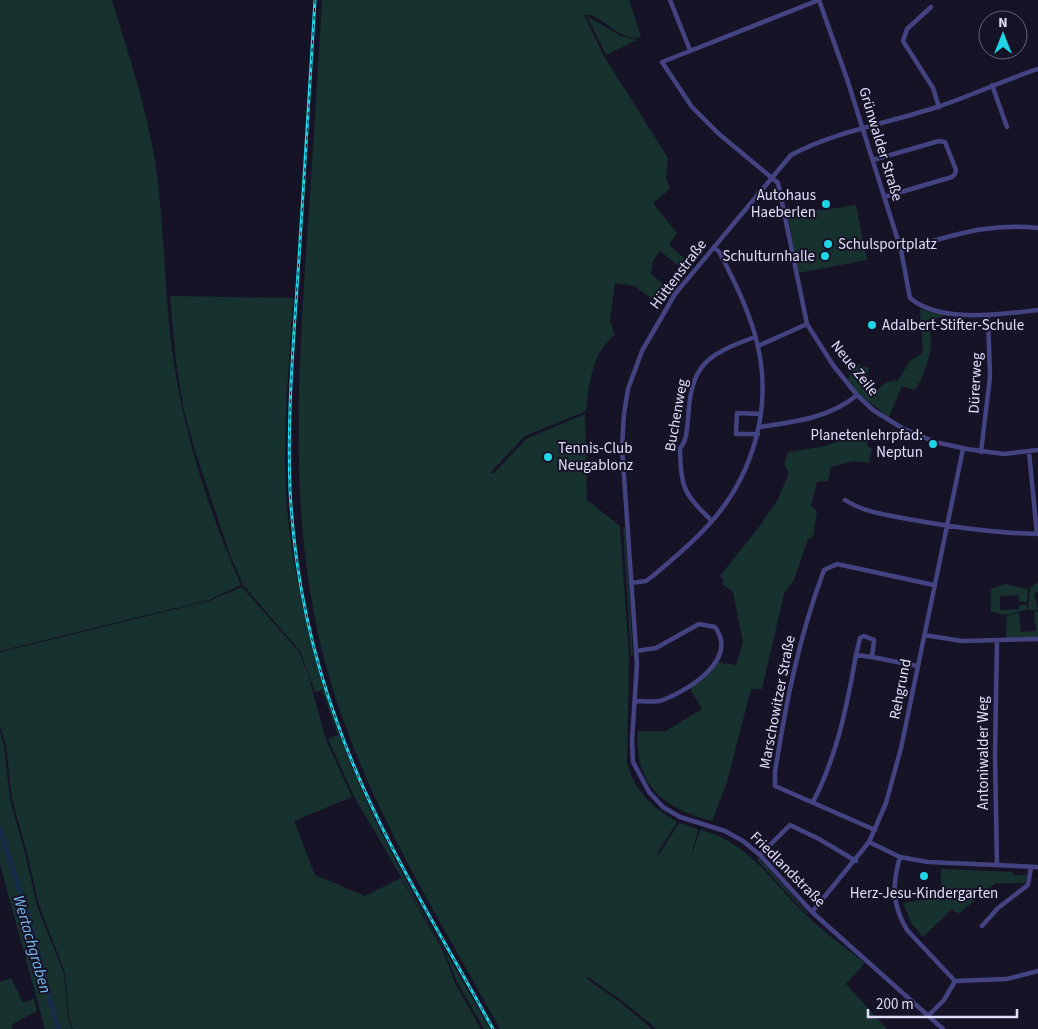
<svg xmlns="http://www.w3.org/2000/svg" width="1038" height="1029" font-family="'Source Sans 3',sans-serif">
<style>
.green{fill:#17312f}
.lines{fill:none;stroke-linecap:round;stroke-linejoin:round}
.canal{stroke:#172d4c;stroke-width:5}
.street{stroke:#444381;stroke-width:4.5}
.rail-casing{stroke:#1fd6e6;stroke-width:3}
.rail{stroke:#161327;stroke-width:1;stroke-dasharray:4;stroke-linecap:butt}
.poi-dot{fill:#1fd6e6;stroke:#161327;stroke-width:2}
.labels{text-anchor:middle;stroke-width:4;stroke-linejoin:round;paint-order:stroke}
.street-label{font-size:15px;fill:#e0ddfb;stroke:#161327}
.poi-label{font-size:15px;fill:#e0ddfb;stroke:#161327;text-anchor:end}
.water-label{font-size:16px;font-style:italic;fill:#77baf0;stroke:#161327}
</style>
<rect width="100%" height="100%" fill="#161327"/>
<path class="green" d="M0,0H112C128,53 146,106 155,161C165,228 164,297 174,364C186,440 210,515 241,585L209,600L0,651Z
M322,0H629L641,37C619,43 601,12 584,15L604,56L668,158L666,177L670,189L653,203L677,233L669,245L691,264L685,271L660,251L653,261L651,274L670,290L660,304L634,286L615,283L610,321L615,335C592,351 589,385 586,411L525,436L491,472L493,474L526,439L585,414L587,500L620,526L629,657L627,762C634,791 653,808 677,822L657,854L648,859L660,853L679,823L698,829L690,861L700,830C748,841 772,882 805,914C823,932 845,947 865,963L846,984L887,1029H657L621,1000L588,977L587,979L620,1002L652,1029H500C445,928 383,831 344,722C287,567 296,414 306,253C312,169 317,84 322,0Z
M587,16L621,36L637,40L606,55Z
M856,205L867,260L798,273L787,211L821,210Z
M170,296L293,298C289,373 280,451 289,527C301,621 327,713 366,800C401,878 448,954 490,1029H484L457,982L445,952L354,796L328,739L338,735L322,690L315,692L300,651L243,585L230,555L195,451L184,411L176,362Z
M920,309L943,314V317L929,319L926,323C938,340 926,374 915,390L902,386L889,417L858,394L848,380L853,366L860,365L869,368L867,381L875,392L886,382L898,380L910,361L923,353Z
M860,430L870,436L867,445L872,449L869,463L853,461L831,467L828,481L817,482L811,506L817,511L813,537L808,539L794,580L784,594L762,689H751L727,782L712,821C663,808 634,785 638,731H666L702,709L689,687L711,672L717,662L736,665L743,642L733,592L722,584L724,580L720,576L759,527L778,499L789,473L784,464L788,452L821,447L849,438V433Z
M623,527L625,528L633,656H631Z
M1038,582V592L1034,593L1038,610H1028L1030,588Z
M1005,584L1028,589L1027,602H1019L1018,595L1000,596V610L1019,609V605H1027V610L1006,615L991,612V589Z
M242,587L299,652L308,674L326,740L352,797L294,821L315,875L365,896L401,878L444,953L455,983L481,1029H73L69,1017L65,973L39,905L27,853L12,799L6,745L0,726V652L209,601Z
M1034,611L1038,612V637L1006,638L1007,616L1019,613L1021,632L1036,631Z
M0,731L4,745L10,800L25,853L37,906L64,974L68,1017L72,1029H45L0,864Z
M759,858L808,913L807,914L757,860Z
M941,869L1013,872V875H1027L1025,883H996L958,914L952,909L923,937L912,924L903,903L941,897Z
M11,978L23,1003L34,998L37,1011L11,1025L13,1029H0V982Z"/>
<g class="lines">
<path class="canal" d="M0,829L30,923L58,1029"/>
<path class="street" d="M670,0L690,50
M819,0L662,62L692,107L719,134L778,183L807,324L833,365L857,395L873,410L902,428L935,442L967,449L1004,454L1038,450
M819,0L847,79L901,250L910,298C941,324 1002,314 1038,310
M931,7L907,29L903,41L933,88L939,107
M992,85L1007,127
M873,160L939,141L945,142L956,170L955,174L952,177L884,197
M758,193L782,195
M901,250C950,237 986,222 1038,228
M758,346L807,324
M759,427C794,422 830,418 857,395
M758,434H736L737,413L761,414
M981,452L990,377L988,316
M1029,452L1037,534
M845,500C863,512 887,515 908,519C951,527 994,533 1038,534
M712,521C683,493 681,488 680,448C687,441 687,428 688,419C691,364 706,355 755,337
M631,583L646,581L654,575C674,558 695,541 712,521C753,474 772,409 758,347C751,314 735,283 720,253L714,247
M924,635L962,641L1038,639
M872,657L917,666
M636,701C644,701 656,703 663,700C689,690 739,659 715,627L699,624L656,648L636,651
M813,802C837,756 847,706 856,655L872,657L874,640L864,636L860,638L856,655
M875,830L775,786V772C786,702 799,637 824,570L837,564L934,585
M869,842L900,857L928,862L1038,867
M760,855L790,825L819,839L856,861
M900,857C892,884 892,905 907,930L955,981L944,1000L928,1016
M997,865L995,754L997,642
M812,912L869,842L886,803L901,748L963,449
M982,926L998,908L1028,885L1031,867
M955,981L1007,979L1038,971
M943,1029L812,912L760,855L743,841L725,831L680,817L663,807L649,792L633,762L632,741L637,664L622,447L624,414L628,389L642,351L675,294L791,155C836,131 889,123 937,107C971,96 1004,80 1038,69"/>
<defs>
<path id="rail" d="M315,0C310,86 305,172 299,258C294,335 287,413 290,490C294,568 310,648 337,722C375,831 438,928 493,1029"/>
</defs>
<use href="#rail" class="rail-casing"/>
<use href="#rail" class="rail"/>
</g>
<g class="poi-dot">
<circle cx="826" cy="204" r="5"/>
<circle cx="828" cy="244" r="5"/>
<circle cx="825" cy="256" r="5"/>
<circle cx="872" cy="325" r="5"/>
<circle cx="933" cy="444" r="5"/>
<circle cx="548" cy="457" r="5"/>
<circle cx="924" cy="876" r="5"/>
</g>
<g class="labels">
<g class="street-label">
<text transform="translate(881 144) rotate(73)" y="5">Grünwalder Straße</text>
<text transform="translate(678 274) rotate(-53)" y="5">Hüttenstraße</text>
<text transform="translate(855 368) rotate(51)" y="5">Neue Zeile</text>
<text transform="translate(975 383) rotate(-87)" y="5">Dürerweg</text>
<text transform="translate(676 415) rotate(-80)" y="5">Buchenweg</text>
<text transform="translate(900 689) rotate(-79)" y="5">Rehgrund</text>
<text transform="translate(777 702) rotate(-79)" y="5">Marschowitzer Straße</text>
<text transform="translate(983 753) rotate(-90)" y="5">Antoniwalder Weg</text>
<text transform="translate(788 869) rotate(45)" y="5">Friedlandstraße</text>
</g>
<g class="poi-label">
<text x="816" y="200">Autohaus<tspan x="816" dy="17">Haeberlen</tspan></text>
<text x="838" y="249" text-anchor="start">Schulsportplatz</text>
<text x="815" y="261">Schulturnhalle</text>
<text x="882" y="330" text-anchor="start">Adalbert-Stifter-Schule</text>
<text x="923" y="440">Planetenlehrpfad:<tspan x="923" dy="17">Neptun</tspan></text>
<text x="558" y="453" text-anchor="start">Tennis-Club<tspan x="558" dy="17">Neugablonz</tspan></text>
<text x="924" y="898" text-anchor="middle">Herz-Jesu-Kindergarten</text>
</g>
<g class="water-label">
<text transform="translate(33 944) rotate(74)" y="6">Wertachgraben</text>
</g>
</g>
<g transform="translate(1003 35)"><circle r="24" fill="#161327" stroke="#67647c"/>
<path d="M0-4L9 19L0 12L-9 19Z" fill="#1fd6e6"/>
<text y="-8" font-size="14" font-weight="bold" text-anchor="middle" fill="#e0ddfb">N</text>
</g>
<path d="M868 1009v8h149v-8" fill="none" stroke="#e0ddfb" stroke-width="2.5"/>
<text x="876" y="1009" font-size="15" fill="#e0ddfb" stroke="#161327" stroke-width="4" paint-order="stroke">200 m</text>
</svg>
